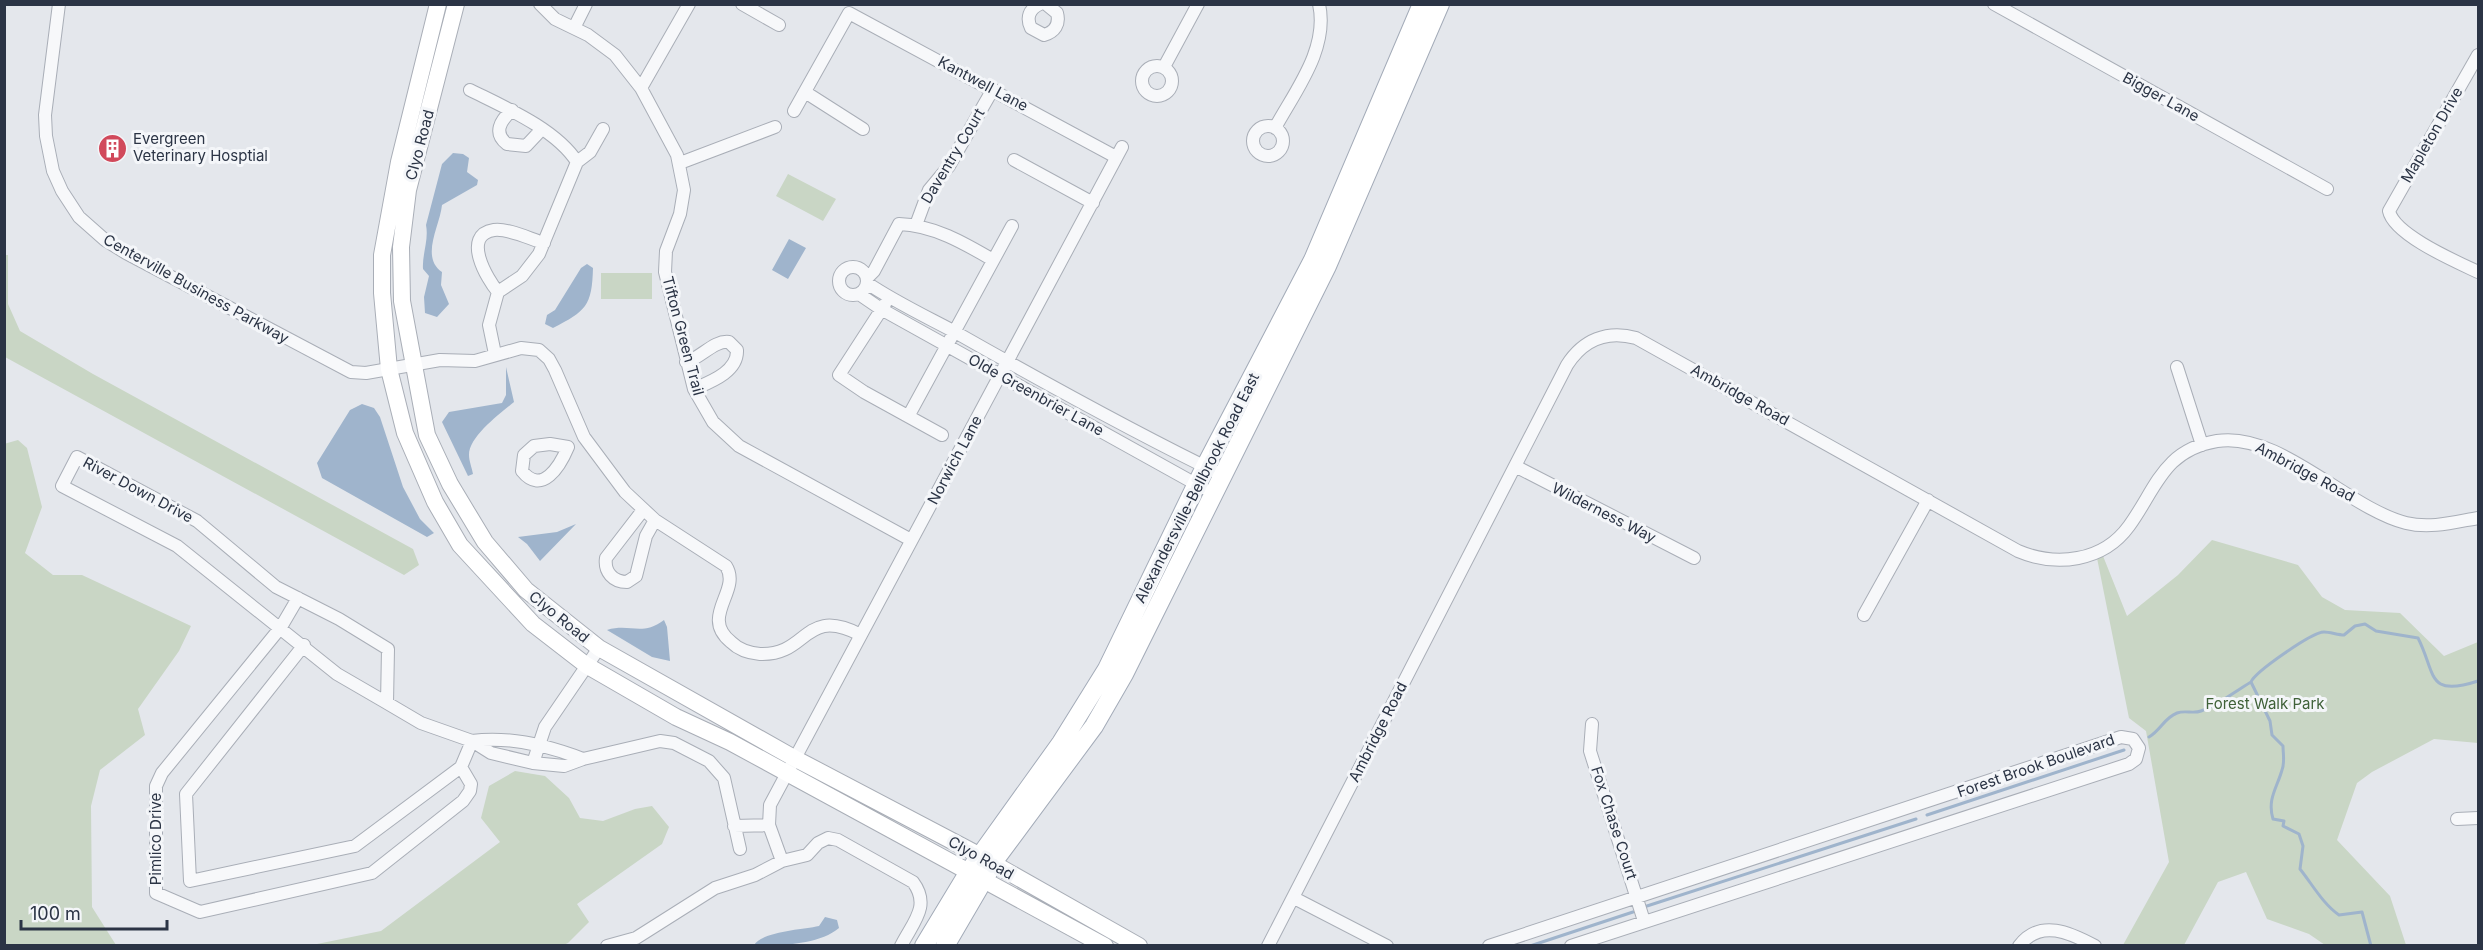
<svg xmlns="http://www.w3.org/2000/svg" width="2483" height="950" font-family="Inter,sans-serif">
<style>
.green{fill:#c9d6c5}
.water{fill:#9fb4cc}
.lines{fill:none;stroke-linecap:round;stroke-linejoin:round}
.stream{stroke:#9fb4cc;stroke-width:3}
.street-casing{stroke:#a9aeb7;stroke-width:14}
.secondary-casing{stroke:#a9aeb7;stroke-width:18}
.primary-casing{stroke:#a3abb8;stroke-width:20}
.street{stroke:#f7f8fa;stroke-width:12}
.secondary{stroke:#fff;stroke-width:16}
.primary{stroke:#fff;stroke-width:18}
.labels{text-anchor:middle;stroke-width:6;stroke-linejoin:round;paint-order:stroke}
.street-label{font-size:15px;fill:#2b3445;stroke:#f4f6f9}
.poi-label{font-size:15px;fill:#2b3445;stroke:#f4f6f9;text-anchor:start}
.park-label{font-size:15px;fill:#3f6138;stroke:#f4f6f9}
</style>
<rect width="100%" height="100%" fill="#e4e7ec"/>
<path class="green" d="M788,174L836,199L823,221L776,196Z
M5,255H8V304L20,331L93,374L413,549L419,565L404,575L5,357Z
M601,273H652V299H601Z
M18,440L27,448L42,507L25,553L53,575H82L191,626L179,651L138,709L145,735L100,770L91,806L92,907L116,945H5L4,444Z
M2212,540L2298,565L2322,597L2345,610L2400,613L2444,656L2478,642V743L2434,739L2372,772L2357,783L2337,840L2390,896L2406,945H2325L2309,934L2267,919L2246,872L2218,882L2184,945H2123L2169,862L2146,731L2129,718L2097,558L2103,556L2127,616L2178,575Z
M515,771L545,776L569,798L580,818L603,821L635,809L652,806L669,827L662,844L577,904L589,922L568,943L561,946L312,945L381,931L500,842L481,818L489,786Z"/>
<path class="water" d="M453,153L463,154L469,158L467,172L478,180L477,185L442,205C440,226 420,257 442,272L441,285L449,304L437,317L425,313L424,297L429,276L423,269C422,254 429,240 426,225L442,164Z
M789,239L806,248L788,279L772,270Z
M587,264L593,268C592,306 586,311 553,328L545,324L547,315L555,310L581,268Z
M506,367L514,402C501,413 469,436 469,455C469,461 472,468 473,474L468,476L442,422L449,412L502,403L506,395Z
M362,404L374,408L380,417L403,487L420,519L434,533L427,537L322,478L317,463L350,410Z
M576,524L540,561L527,544L518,537L557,532Z
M664,620L667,627L670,661L652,657L607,630C631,623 641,637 664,620Z
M825,917L837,920L839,928C819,945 779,946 754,945C764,931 801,930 819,926Z"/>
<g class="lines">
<path class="stream" d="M2149,737C2161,730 2164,718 2177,713C2185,710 2193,714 2201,711C2219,705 2234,692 2251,682
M1927,815L2124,750
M1647,906L1916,819
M1530,946L1633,912
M2371,946L2362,912L2339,915C2323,904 2312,884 2300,869L2303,846L2299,834L2283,826L2284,821L2273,819C2267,799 2277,788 2282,770C2285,763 2283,753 2283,746L2272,735L2270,721L2251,682C2255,672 2312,632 2324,632C2330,632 2338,635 2344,635L2355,626L2365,624L2376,631L2418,638C2436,673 2426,698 2478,681"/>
<defs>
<path id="street" d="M59,4L45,115L46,136L53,171L62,191L79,217L105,240L126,253L351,372L366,373L440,360L475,361L521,348L539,350L549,359L555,370L584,437L625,492L655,520L726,566C742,591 699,616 731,642C739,650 749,653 760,654C809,656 803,605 861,635
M540,4L555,19L588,35L615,55L641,88L677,155L684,190L680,214L666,251L665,272L694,389L713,422L739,446L911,540
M742,4L779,25
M1040,4C1029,9 1026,18 1031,28L1044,35C1055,32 1060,24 1057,13L1046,4
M1994,4L2327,189
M574,28L586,4
M2478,55L2389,211C2394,235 2457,262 2478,272
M1142 81a15 15 0 1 1 30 0a15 15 0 1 1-30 0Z
M1164,67L1198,4
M641,88L689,4
M470,90C504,107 556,129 577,162L539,254L522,276L498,292L489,325L495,354
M805,92L863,129
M512,110C500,121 493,133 507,144L526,146L541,130
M794,111L849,13L1116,157
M1253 141a15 15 0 1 1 30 0a15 15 0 1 1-30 0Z
M1275,128C1295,91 1329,49 1319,4
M1014,160L1093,203
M577,162L590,152L603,129
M680,163L775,127
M916,225L929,190L949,166L993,89
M839 281a14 14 0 1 1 28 0a14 14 0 1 1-28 0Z
M867,278L874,271L899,224C933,225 964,243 993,260
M867,283C895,302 925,316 955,332C1043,382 1131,431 1222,475
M498,292C487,279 461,235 494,230C508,228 530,239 544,243
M859,294L881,309L1203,488
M885,304L839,375L864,392L942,435
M686,362C701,358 714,340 729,342L737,350C738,372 710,382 694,389
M2177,367L2202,445
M909,415L1012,226
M550,444L568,447C560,466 542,496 522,471L524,455L534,446Z
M1515,466L1694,558
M643,510L606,558C604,572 613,582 627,582L636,576L646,536L655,520
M298,598L281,627L162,773L156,786V893L200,912L372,873L463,801L470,791L471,784L461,767
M1864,615L1928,500
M304,645L186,794L190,881L355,846L461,767L472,741
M387,703L337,674L177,546L62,486L77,457L197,521L276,587L339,619L388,649L387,703L421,723L472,741L491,753L533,763L564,766L583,759L660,741L674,743L709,761L724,778L740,849
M1592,724L1590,751L1644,921
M472,741C508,736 549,746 583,759
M533,763L545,727L599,648
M2457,819L2478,818
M734,826L769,825
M782,861L769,825L770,805L1122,147
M1294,898L1387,946
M607,946L636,938L715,888L755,875L782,861L807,855L818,843L828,838L838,840L913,882C931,906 913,922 901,946
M1268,946L1567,365C1583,340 1607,330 1636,338L2018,551C2056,567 2103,562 2129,526C2156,489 2163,450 2217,441C2279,431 2347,508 2406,523C2430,529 2455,522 2478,518
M1489,946L2121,737L2133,739L2139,748L2136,759L2129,764L1571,946
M2019,946C2040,918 2071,933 2095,946"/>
<path id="secondary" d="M438,4L399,162L382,255V293L389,369L405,433L435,502L460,545L533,624L586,665L676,717L730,742L1105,946
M456,4L408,190L401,247L402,301L427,435L450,484L485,542L526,590L599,648L794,758L973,852L1139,946"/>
<path id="primary" d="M924,946L970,870L1061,743L1107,669L1205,467L1313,260L1422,4
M945,946L997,857L1094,726L1124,674L1327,266L1440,4"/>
</defs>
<use href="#street" class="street-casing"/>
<use href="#secondary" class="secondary-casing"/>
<use href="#primary" class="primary-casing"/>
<use href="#street" class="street"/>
<use href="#secondary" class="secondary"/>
<use href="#primary" class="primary"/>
</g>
<defs>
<symbol id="building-disc" viewBox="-11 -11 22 22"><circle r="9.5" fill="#d1495b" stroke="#f4f6f9"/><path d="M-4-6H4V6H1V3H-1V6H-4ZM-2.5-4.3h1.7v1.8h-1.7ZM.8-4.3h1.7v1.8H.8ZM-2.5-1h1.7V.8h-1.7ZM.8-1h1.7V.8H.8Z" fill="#fff"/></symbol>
</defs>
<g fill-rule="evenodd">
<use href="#building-disc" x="96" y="132" width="33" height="33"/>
</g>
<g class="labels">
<g class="street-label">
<text transform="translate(983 84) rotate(28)" y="5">Kantwell Lane</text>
<text transform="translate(2161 97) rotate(29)" y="5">Bigger Lane</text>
<text transform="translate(2432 135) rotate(-60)" y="5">Mapleton Drive</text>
<text transform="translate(420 145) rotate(-75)" y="5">Clyo Road</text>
<text transform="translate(953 156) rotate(-59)" y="5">Daventry Court</text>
<text transform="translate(196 289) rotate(29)" y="5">Centerville Business Parkway</text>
<text transform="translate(683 336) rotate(75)" y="5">Tifton Green Trail</text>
<text transform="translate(1036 395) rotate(29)" y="5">Olde Greenbrier Lane</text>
<text transform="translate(1740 395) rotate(29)" y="5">Ambridge Road</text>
<text transform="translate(955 460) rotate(-62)" y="5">Norwich Lane</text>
<text transform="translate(2305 472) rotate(28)" y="5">Ambridge Road</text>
<text transform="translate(1197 488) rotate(-63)" y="5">Alexandersville-Bellbrook Road East</text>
<text transform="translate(138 490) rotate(28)" y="5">River Down Drive</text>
<text transform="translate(1604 513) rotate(27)" y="5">Wilderness Way</text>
<text transform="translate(559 617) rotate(39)" y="5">Clyo Road</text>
<text transform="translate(1378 732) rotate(-63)" y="5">Ambridge Road</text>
<text transform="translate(2036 766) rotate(-19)" y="5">Forest Brook Boulevard</text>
<text transform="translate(1614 823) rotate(72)" y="5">Fox Chase Court</text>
<text transform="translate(156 839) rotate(-90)" y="5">Pimlico Drive</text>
<text transform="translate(981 858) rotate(29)" y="5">Clyo Road</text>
</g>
<g class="poi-label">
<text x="133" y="144">Evergreen<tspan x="133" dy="17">Veterinary Hosptial</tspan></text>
</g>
<g class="park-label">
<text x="2265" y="709">Forest Walk Park</text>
</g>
</g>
<rect width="2483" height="950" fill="none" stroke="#2b3445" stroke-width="12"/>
<path d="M21 920v9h146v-9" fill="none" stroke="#2b3445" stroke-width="3"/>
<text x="30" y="920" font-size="18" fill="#2b3445" stroke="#f4f6f9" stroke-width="4.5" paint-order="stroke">100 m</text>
</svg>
